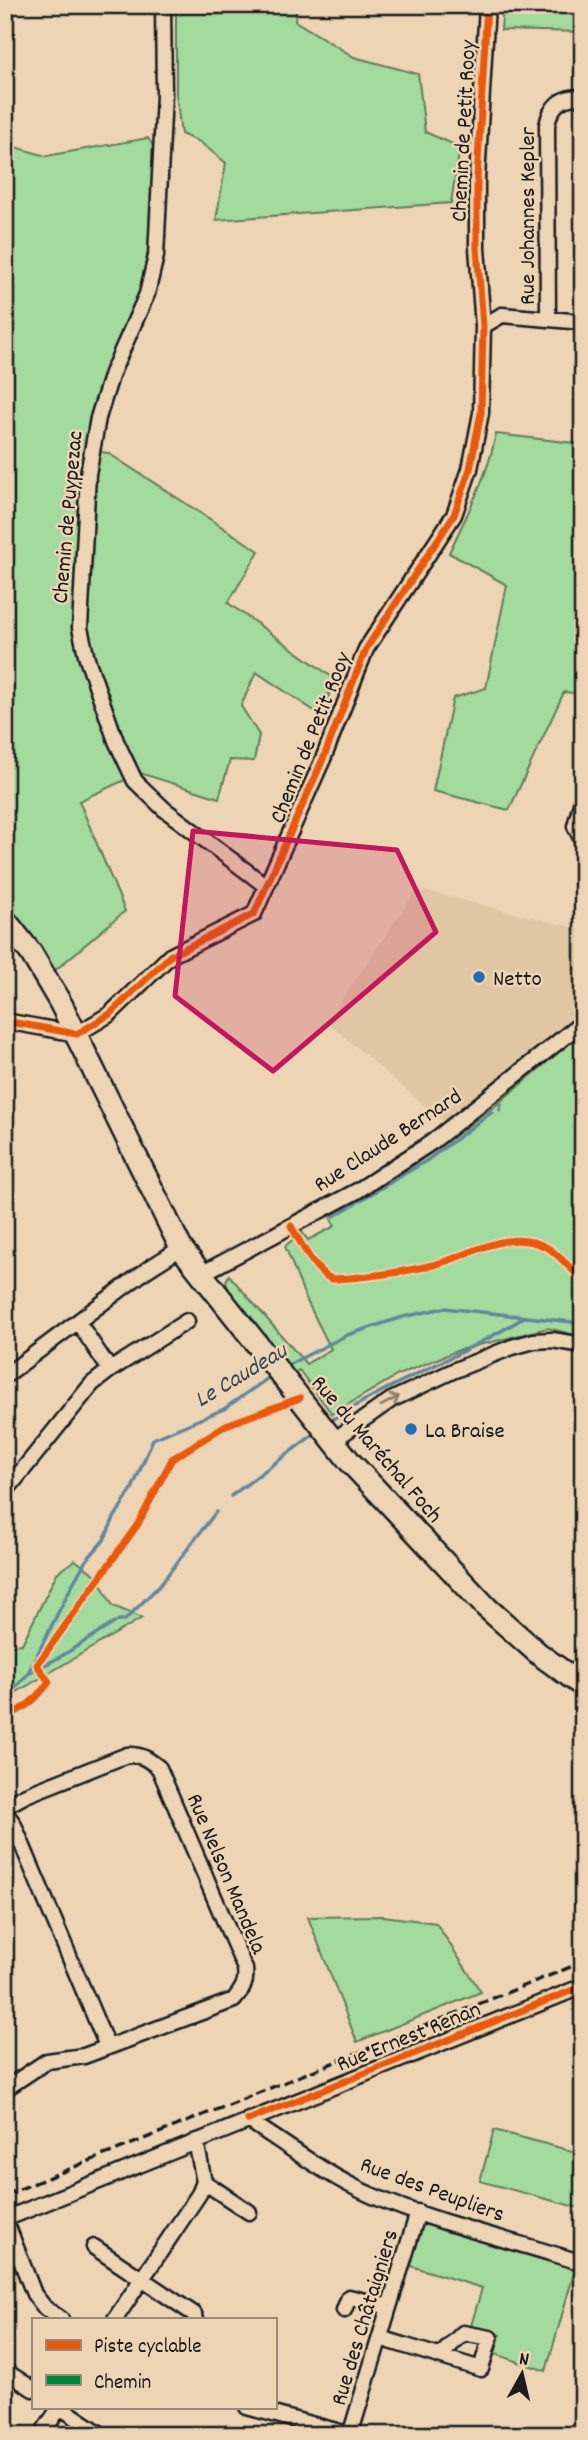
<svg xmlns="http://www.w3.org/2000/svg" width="588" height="2440" font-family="Dekko,sans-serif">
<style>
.built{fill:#e0c6a3}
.green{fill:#a3da9d;stroke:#607b5c;stroke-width:2}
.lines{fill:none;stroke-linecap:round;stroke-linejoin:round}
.stream{stroke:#64879e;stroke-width:3.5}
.street-casing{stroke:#1c1c1c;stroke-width:19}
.secondary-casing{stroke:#1c1c1c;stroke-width:26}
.street{stroke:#ecd4b4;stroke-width:14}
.secondary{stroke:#ecd4b4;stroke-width:21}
.rail{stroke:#1c1c1c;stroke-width:3.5;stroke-dasharray:10 5;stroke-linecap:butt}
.quiet{stroke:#00873e;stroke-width:5;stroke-dasharray:10 5;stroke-linecap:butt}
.cycleway-casing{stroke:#ecd4b4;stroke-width:11}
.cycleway{stroke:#e8590c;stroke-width:7}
.oneway{stroke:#8e8170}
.marked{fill:#c2185b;fill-opacity:0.2;stroke:#c2185b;stroke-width:5;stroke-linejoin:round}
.poi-dot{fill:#1f6fb2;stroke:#ecd4b4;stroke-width:2.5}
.labels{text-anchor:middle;stroke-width:5;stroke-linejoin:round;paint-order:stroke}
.street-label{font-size:23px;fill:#1c1c1c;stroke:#ecd4b4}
.poi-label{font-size:23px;fill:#1c1c1c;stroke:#ecd4b4;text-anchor:start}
.water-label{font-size:24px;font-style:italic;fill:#3a4852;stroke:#ecd4b4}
</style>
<rect width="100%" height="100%" fill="#ecd4b4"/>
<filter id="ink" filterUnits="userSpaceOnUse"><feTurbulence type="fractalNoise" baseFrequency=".0143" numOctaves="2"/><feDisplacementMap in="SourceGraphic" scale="14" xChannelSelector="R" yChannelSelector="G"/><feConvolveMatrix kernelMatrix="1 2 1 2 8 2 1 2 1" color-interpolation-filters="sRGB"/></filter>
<g filter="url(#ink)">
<path class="built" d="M417,889L583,930V1010L444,1122L327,1022Z"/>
<path class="green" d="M176,5H297L295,21L354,57L418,74L425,132L460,147L451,203L216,220L226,163L200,142L181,134L176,93Z
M503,5H583V32L501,30Z
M148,138L153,146L150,241L140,292L101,382L86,450L108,453L259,551L228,603L332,677L325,718L256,672L241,706L259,735L254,761L230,760L219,798L140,773L79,801L125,911L52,973L5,905V787L7,785L5,780V604L13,591L5,562V144L46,156Z
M496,434L583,444V694L564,692L509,810L433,791L453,698L486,688L507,585L449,553C467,514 488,476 496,434Z
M583,1032V1337L548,1328L459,1350L398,1375L332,1414L299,1370L294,1373L231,1300L226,1281L229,1275L306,1364L331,1349L306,1299L285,1246L302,1232L308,1240L335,1226L330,1217L400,1175L495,1106Z
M75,1560L96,1575L113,1606L142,1618L5,1699V1646L22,1644L57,1573Z
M383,1916L436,1923L481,1992L357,2042L308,1917Z
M494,2130L583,2154V2209L480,2181Z
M421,2221L575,2269L546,2371L495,2354L500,2335L471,2326L482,2288L411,2266Z"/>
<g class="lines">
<path class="stream" d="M500,1110L501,1104
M334,1216L426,1161L492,1112
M286,1366L347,1335L403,1317L444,1308L572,1322L583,1325
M329,1422C391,1381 460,1358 523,1318
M231,1496L318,1431
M28,1674L60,1657L119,1620H125L159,1586L216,1512
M5,1691L15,1688L27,1675L71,1587L85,1562L104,1540L114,1518L132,1489L153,1439L224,1409L271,1376"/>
<defs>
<path id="street" d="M163,5L164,95L156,256L147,294L112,373L98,418L88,474L80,628L87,659L116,741L135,781L164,809L266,886
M548,318L547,125C551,105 561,96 583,97
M483,326L502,315L583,322
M583,797L575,826L583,842
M5,1021L77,1034L110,1014L170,956L254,914L323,759L366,649L454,515L470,469L481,413L483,326L477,248V179L487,5
M203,1273L357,1191L432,1142L583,1022
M78,1322L110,1370L187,1321
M5,1376L148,1269L181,1248
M334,1440L391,1400L455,1370L512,1347L534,1341L552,1340L583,1345
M5,1492L92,1384L110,1370
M5,1806L26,1795L127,1755C141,1754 148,1759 159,1768L245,1969C247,1983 242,1990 234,2000L84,2056L47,2061L5,2089
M5,1812L13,1823L107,2046
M248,2120C288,2146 329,2177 373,2196C437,2223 507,2239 573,2260
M204,2182L249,2212
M5,2219L583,1986
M5,2219L34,2294L45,2308L61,2319
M94,2247L194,2314L196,2319
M344,2310L349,2297L389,2307
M115,2319L199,2194L204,2182L196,2141
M380,2338L481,2369L490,2338L463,2333L440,2356
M5,2371L33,2389
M247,2407L351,2435
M41,2435L60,2407L102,2435
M350,2435L418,2212
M581,2435L583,2428"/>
<path id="secondary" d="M5,920L31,953L61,1004L181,1248L351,1463L487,1608L539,1654L583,1686"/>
</defs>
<use href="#street" class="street-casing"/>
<use href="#secondary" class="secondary-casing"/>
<use href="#street" class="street"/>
<use href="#secondary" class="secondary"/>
<path class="rail" d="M5,2195L583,1962"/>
<path class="quiet" d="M5,1794L9,1804"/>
<defs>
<path id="cycleway" d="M5,1021L77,1034L110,1014L170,956L254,914L323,759L366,649L454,515L470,469L481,413L483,326L477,248V179L487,5
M291,1226C300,1241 315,1273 332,1279C361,1278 405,1272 433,1265C471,1256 507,1227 546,1247C560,1254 569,1270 583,1278
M5,1716C25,1710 36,1699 49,1682L37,1665L138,1524L172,1459L226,1425L300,1398
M248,2120L583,1986"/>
</defs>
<use href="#cycleway" class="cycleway-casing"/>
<use href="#cycleway" class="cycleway"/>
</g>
<defs><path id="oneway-shaft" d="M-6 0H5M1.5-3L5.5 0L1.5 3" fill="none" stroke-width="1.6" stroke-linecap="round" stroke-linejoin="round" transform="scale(1.75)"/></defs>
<use class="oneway" href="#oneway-shaft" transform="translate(390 1401) rotate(-28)"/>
</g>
<path class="marked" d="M193,831L397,850L436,932L273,1071L175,996Z"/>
<g class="poi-dot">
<circle cx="479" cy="977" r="7"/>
<circle cx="411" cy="1429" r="7"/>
</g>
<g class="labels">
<g class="street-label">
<text transform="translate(462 131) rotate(-87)" y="8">Chemin de Petit Rooy</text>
<text transform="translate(526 216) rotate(-90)" y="8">Rue Johannes Kepler</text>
<text transform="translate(66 517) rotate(-85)" y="8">Chemin de Puypezac</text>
<text transform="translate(309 737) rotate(-68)" y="8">Chemin de Petit Rooy</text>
<text transform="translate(387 1139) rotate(-33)" y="8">Rue Claude Bernard</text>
<text transform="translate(378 1448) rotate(49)" y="8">Rue du Maréchal Foch</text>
<text transform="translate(228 1873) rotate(67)" y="8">Rue Nelson Mandela</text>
<text transform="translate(408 2035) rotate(-22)" y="8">Rue Ernest Renan</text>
<text transform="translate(433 2188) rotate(20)" y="8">Rue des Peupliers</text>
<text transform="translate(363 2317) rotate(-73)" y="8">Rue des Châtaigniers</text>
</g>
<g class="poi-label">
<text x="493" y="985">Netto</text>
<text x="425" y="1437">La Braise</text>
</g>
<g class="water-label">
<text transform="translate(240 1374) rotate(-31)" y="8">Le Caudeau</text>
</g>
</g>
<rect width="588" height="2440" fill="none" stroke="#ecd4b4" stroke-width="28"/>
<rect x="14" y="14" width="560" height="2412" fill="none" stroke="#1c1c1c" stroke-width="2.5" filter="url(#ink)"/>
<rect x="32" y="2318" width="245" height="91" fill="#ecd4b4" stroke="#998a77" stroke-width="2"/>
<rect x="46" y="2340" width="35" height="10" fill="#e8590c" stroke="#998a77" stroke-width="2"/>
<text x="94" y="2352" font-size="21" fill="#1c1c1c">Piste cyclable</text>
<rect x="46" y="2375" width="35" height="10" fill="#00873e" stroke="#998a77" stroke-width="2"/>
<text x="94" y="2388" font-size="21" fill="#1c1c1c">Chemin</text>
<g transform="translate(522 2374) rotate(8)" stroke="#ecd4b4" stroke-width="5" paint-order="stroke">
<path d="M0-5L12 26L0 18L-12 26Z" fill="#1c1c1c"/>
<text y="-10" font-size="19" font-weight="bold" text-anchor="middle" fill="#1c1c1c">N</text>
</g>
</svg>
